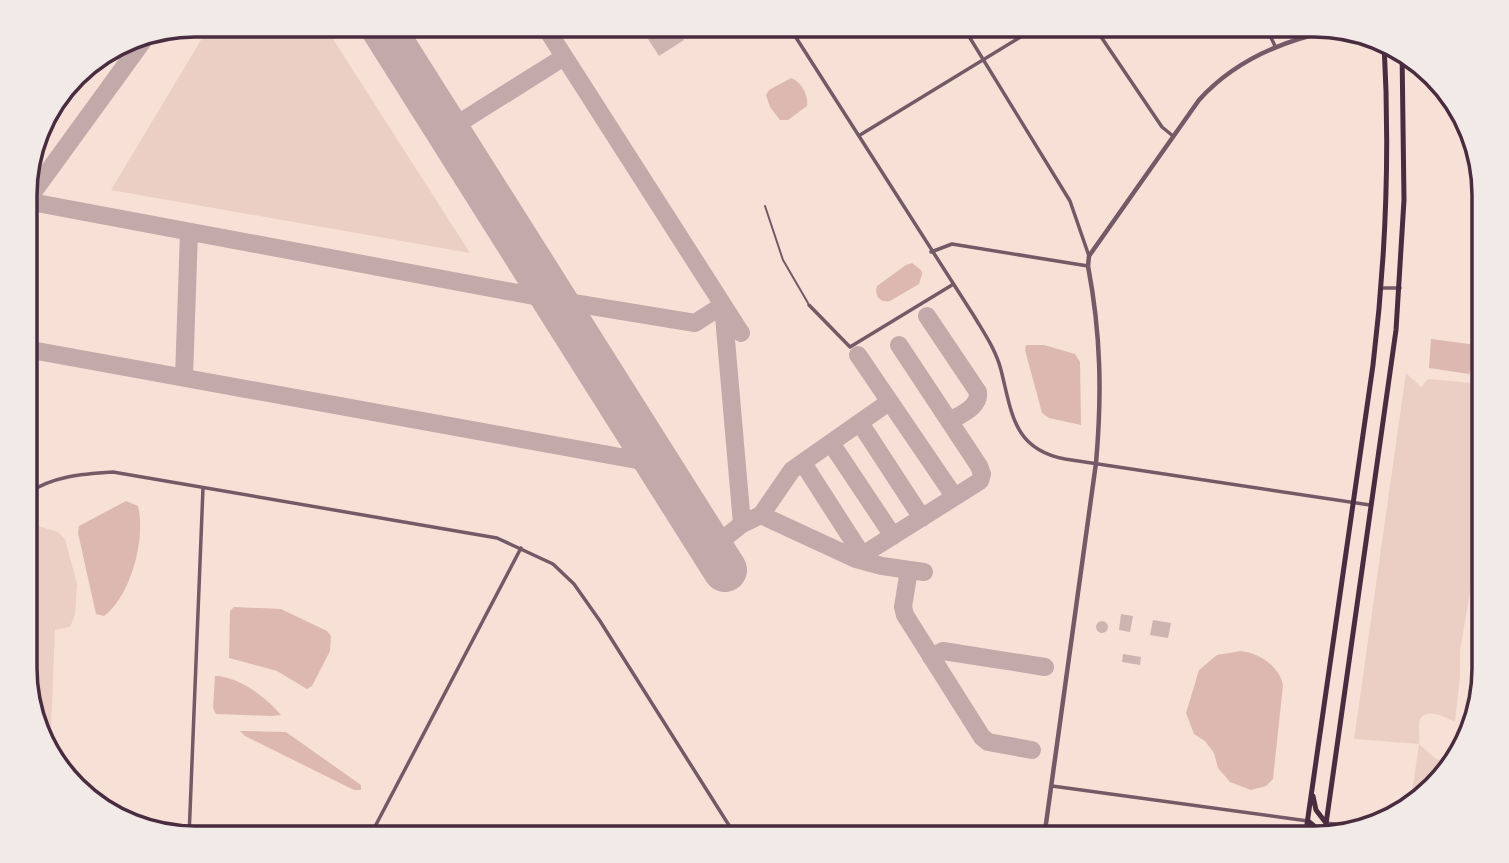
<svg xmlns="http://www.w3.org/2000/svg" width="1509" height="863" font-family="Arial,sans-serif">
<style>
.green{fill:#ebcfc5}
.water{fill:#dcb8b0}
.lines{fill:none;stroke-linecap:round;stroke-linejoin:round}
.taxiway{stroke:#c3aaaa;stroke-width:18}
.runway{stroke:#c3aaaa;stroke-width:44}
.building{fill:#ccb4b1}
.service{stroke:#755966;stroke-width:2}
.minor{stroke:#755966;stroke-width:3.5}
.tertiary{stroke:#755966;stroke-width:4.5}
.primary{stroke:#4a2c40;stroke-width:5}
.rim{fill:none;stroke:#4a2c40;stroke-width:3.5}
</style>
<rect width="100%" height="100%" fill="#f7e1d7"/>
<path class="green" d="M210,25H324L470,253L111,190Z
M1484,369V474L1481,527L1460,651V677L1455,722C1443,716 1419,704 1419,727C1419,733 1420,738 1419,744L1436,759L1452,763L1410,805L1419,744L1354,739L1406,373L1421,387L1428,379L1473,383Z
M26,522L58,532L65,539L77,584L75,615L70,627L55,630L50,755L26,690Z"/>
<path class="water" d="M791,78C801,81 809,96 807,106L788,120H780L770,107L766,95L769,90Z
M912,263L921,270L922,274L919,284L890,301C880,303 874,296 877,286L906,265Z
M1431,339L1484,346V354L1474,360L1469,374L1429,368Z
M1026,345H1044L1075,354L1080,362L1081,425L1049,418L1042,413L1025,350Z
M126,501L138,506C146,538 131,596 104,616L96,614L78,533L79,526Z
M234,607L281,609L327,631L331,636L330,651L312,686L307,689L277,671L229,658L230,611Z
M1241,651C1259,653 1279,666 1283,685L1273,779L1266,786L1251,790L1230,782L1218,768L1214,753L1205,741L1194,734L1186,713L1199,670L1217,655Z
M215,676C238,676 266,697 281,715L272,716L216,714L213,708Z
M240,731L286,732L361,785V790H354L245,736Z"/>
<g class="lines">
<path class="taxiway" d="M544,25L741,333
M448,130L564,57
M26,201L555,300L695,323L723,305L742,524L712,548
M26,202L148,34
M927,316L978,392C980,407 961,414 950,421
M26,349L659,464
M858,355L954,496
M184,377L189,232
M860,423L922,518
M831,443L893,536
M803,463L862,555
M761,515L792,470L889,402
M742,524L761,515L856,559L882,566L924,572
M856,559L980,481L982,474L979,466L899,345
M909,570L903,607L905,615L982,737L988,742L1032,750
M931,657L943,651L1045,667"/>
<path class="runway" d="M381,25L725,570"/>
</g>
<path class="building" d="M639,25H674L684,40L659,56Z
M1121,614L1133,616L1130,632L1119,630Z
M1153,620L1171,623L1168,638L1150,635Z
M1096 627a6 6 0 1 1 12 0a6 6 0 1 1-12 0Z
M1123,654L1141,657L1140,665L1122,662Z"/>
<g class="lines">
<path class="service" d="M765,206L783,260L808,303"/>
<path class="minor" d="M788,25L974,316C984,333 996,350 1001,370C1012,413 1013,449 1065,459L1370,505
M962,25L1070,201L1089,256
M1093,25L1162,127L1173,136
M1265,25L1275,46
M860,135L1040,25
M931,252L952,244L1088,266
M1381,288H1400
M809,305L850,347L952,285
M26,494C53,476 81,474 113,472L497,538L553,564L574,584L600,621L737,838
M1052,786L1308,821
M1326,823L1360,827
M189,837L203,488
M369,838L521,548"/>
<path class="tertiary" d="M1044,838L1096,463C1102,395 1101,334 1088,266L1089,256L1199,100C1235,60 1283,40 1335,30"/>
<path class="primary" d="M1313,796L1316,810L1326,823
M1308,821L1314,826L1319,838
M1305,838L1373,365C1386,258 1390,151 1384,43
M1324,838L1396,330L1404,200L1402,50"/>
</g>
<path d="M0 0H1509V863H0ZM195 37H1314A158 158 0 0 1 1472 195V668A158 158 0 0 1 1314 826H195A158 158 0 0 1 37 668V195A158 158 0 0 1 195 37Z" fill="#f1eae7" fill-rule="evenodd"/>
<path class="rim" d="M195 37H1314A158 158 0 0 1 1472 195V668A158 158 0 0 1 1314 826H195A158 158 0 0 1 37 668V195A158 158 0 0 1 195 37Z"/>
</svg>
